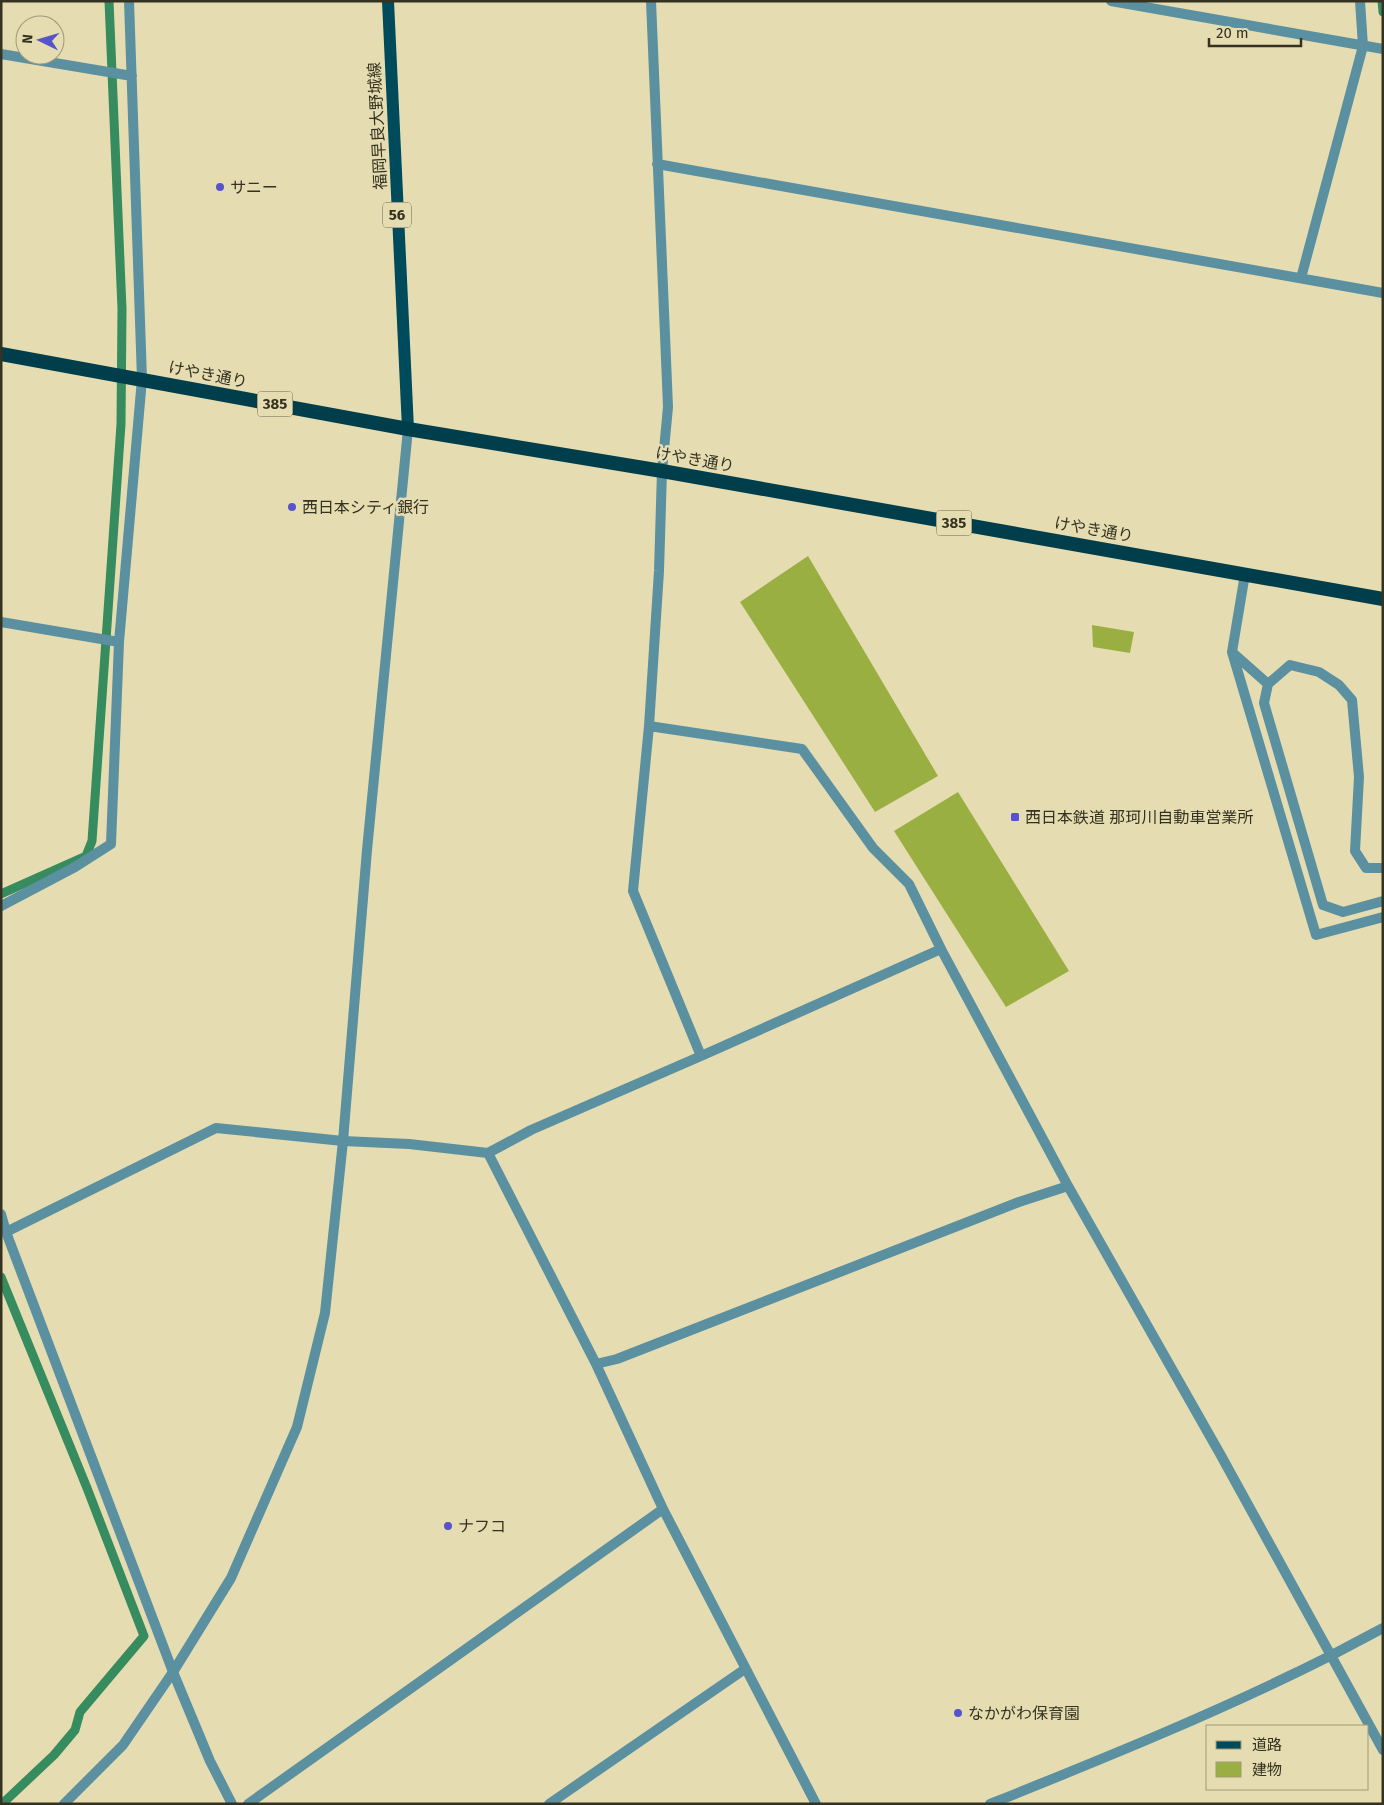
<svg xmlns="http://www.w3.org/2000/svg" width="1384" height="1805" font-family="'Fira Sans','Noto Sans JP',sans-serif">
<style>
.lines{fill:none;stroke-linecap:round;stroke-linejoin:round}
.stream{stroke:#368c5f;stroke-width:9}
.building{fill:#9aaf42}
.service{stroke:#5b90a0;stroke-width:10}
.minor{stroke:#5b90a0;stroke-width:10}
.tertiary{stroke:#5b90a0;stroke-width:10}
.primary{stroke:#004b5b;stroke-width:12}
.trunk{stroke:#003e4c;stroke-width:14}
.poi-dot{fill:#5753cb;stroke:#e5ddb1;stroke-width:2}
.labels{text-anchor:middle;stroke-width:5;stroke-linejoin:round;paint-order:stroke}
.shield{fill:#e5ddb1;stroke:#6a654c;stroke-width:1}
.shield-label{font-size:15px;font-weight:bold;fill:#353221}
.street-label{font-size:16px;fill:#353221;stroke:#e5ddb1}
.poi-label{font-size:16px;fill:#353221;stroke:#e5ddb1;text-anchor:start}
</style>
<rect width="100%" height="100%" fill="#e5ddb1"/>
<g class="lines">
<path class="stream" d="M1382,1L1383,12
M1,894L86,856L92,841L121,424L122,309L109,1
M1,1277L87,1488L144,1636L80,1712L75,1730L54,1755L2,1804"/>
</g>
<path class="building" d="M808,556L938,776L875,812L740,602Z
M1092,625L1134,632L1130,653L1093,647Z
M958,792L1069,971L1006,1007L894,831Z"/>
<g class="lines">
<path class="service" d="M1245,574L1232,652L1316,935L1383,917
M1233,653L1268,684
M1383,868H1366L1355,851L1359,777L1352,700L1339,685L1319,672L1290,665L1268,684L1264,703L1323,905L1343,912L1383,901
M1332,1655L1383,1628
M549,1804L745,1669"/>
<path class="minor" d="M1111,1L1383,49
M1,54L132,76
M657,164L1383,293
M1301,278L1363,46L1360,1
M1,622L119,642L142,379L129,1
M649,726L802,749L873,848L909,884L941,949L701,1056L633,891L649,726L659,571L662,471L668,407L651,1
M1,906L75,867L111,844L119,642
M941,949L1068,1186L1219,1452L1383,1750
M488,1153L596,1364L663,1509L816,1804
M1,1214L6,1232
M596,1364L617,1359L1019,1202L1068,1186
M232,1804L210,1761L173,1672L6,1232L216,1128L343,1141L409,1144L488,1153L531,1130L701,1056
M248,1804L663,1509
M990,1804C1105,1758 1221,1711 1332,1655"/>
<path class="tertiary" d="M64,1804L123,1745L173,1672L231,1578L297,1427L325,1313L343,1141L367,850L408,429"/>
<path class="primary" d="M388,1L408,429"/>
<path class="trunk" d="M1,354L408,429L662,471L1383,599"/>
</g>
<g class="poi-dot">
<circle cx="220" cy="187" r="5"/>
<circle cx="292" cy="507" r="5"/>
<rect x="1010" y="812" width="10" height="10" rx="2.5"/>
<circle cx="448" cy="1526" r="5"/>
<circle cx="958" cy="1713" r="5"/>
</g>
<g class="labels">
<g class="shield">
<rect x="383" y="202.5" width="28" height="25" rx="4"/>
<rect x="257.5" y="391.5" width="35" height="25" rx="4"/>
<rect x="936.5" y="510.5" width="35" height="25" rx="4"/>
</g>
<g class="shield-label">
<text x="397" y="220">56</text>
<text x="275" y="409">385</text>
<text x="954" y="528">385</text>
</g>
<g class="street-label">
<text transform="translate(377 126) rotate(-93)" y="6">福岡早良大野城線</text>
<text transform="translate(208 374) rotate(11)" y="6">けやき通り</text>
<text transform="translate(695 459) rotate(10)" y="6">けやき通り</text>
<text transform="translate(1094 529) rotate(10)" y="6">けやき通り</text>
</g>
<g class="poi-label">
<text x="230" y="193">サニー</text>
<text x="302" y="513">西日本シティ銀行</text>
<text x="1025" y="823">西日本鉄道 那珂川自動車営業所</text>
<text x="458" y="1532">ナフコ</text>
<text x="968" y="1719">なかがわ保育園</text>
</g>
</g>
<rect width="1384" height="1805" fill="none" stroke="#353221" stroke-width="5"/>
<rect x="1206" y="1725" width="162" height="65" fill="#e5ddb1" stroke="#9f9977"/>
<rect x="1216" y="1741" width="25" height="8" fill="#004b5b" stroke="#9f9977"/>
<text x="1252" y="1750" font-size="15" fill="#353221">道路</text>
<rect x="1216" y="1762" width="25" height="15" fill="#9aaf42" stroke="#9f9977"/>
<text x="1252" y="1775" font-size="15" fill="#353221">建物</text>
<g transform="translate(40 40) rotate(275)"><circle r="24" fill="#e5ddb1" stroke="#9f9977"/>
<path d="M0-4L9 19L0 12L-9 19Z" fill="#5753cb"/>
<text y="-8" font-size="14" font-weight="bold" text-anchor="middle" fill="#353221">N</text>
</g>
<path d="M1209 38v8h92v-8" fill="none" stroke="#353221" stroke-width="2.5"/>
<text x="1216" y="38" font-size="15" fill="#353221" stroke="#e5ddb1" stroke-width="4" paint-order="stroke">20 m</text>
</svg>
